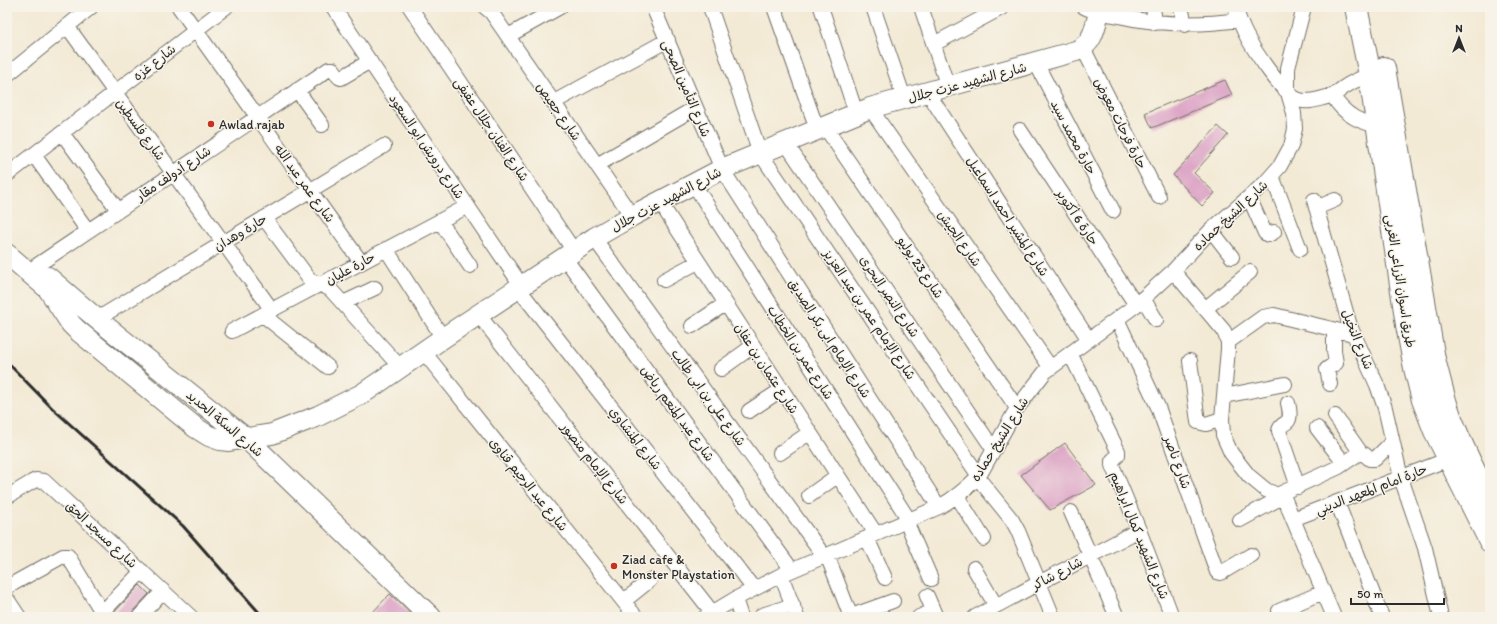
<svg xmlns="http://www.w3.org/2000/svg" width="1497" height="624" font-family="Itim,'Playpen Sans Arabic',sans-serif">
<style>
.building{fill:#da9dc3}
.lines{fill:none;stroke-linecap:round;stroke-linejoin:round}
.street-casing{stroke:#716e66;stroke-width:16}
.secondary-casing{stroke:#716e66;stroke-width:22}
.primary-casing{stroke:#716e66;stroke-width:24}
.street{stroke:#fff;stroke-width:14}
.secondary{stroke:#fff;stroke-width:20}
.primary{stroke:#fff;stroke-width:22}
.rail{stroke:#2b2b2b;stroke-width:3}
.poi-dot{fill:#c8321e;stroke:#f7f3e8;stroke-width:1.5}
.labels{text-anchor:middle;stroke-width:3;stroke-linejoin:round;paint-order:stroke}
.street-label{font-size:13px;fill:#2b2b2b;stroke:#f7f3e8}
.poi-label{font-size:13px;fill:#2b2b2b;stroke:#f7f3e8;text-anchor:start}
</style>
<rect width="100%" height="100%" fill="#f7f3e8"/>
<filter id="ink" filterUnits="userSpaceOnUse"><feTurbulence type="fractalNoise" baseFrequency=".025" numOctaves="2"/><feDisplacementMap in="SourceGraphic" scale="8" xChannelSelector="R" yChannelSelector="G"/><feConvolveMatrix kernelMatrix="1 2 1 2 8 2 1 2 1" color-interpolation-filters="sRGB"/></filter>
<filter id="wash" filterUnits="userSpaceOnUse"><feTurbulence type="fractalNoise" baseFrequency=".012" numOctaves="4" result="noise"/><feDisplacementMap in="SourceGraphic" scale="16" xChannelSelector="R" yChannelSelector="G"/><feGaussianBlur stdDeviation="0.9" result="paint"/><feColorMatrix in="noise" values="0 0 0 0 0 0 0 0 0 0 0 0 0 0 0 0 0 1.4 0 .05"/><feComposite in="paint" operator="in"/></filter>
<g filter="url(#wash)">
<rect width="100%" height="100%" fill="#f3ead5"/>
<g id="blocks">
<path class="building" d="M1225,80L1232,95L1152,128L1145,113Z
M1218,126L1228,135L1194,173L1215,193L1202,206L1173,175Z
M1065,443L1096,485L1050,510L1021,475Z
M140,585L149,594L133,611L131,617H110Z
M390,594L393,597L414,617H368Z"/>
</g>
</g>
<g filter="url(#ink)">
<use href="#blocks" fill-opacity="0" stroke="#716e66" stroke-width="1"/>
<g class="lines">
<defs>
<path id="street" d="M179,7L361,262
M333,7L521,285
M410,7L574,251
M485,7L491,12L632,216
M653,7L722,169L939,507
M710,7L760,153L979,476
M774,7L817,129
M821,7L856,113
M873,7L904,98
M921,7L948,87
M1084,7C1093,12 1104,13 1114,15C1156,25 1196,26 1239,20
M1153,7L1155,23
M1181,7L1185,25
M1235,7C1238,16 1241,25 1245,33C1253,49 1283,95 1299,100C1311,104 1321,97 1333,96
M67,26L272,310
M508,36L560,7
M934,44L1003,7
M1083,48L1159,197
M1036,63L1113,211
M7,75L91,7
M297,90L322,125
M928,93L1089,340
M1333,96C1343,114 1363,126 1384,125
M1333,96C1346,84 1360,77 1378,73
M554,102L668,40
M870,108L1051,368
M825,127L1017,408
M1020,130L1136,305
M62,133L118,210
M785,142L994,450
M34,155L88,231
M597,165L695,108
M7,175L226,7
M1272,176L1300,249
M693,183L909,520
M1249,197L1265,233L1268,235L1274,232
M1314,200L1350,326L1377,385L1385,408L1401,478L1425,548L1441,617
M659,201L876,534
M1316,208L1335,200
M264,218L310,280L330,289L400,367
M440,221L470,266
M1211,230L1232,257
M594,238L824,556
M386,249L443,338
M564,257L792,570
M36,266L329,69H333L339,77L341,78L370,61
M1173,271L1224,331L1228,342V349L1222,419L1223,435L1231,453L1249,476L1266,490L1282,497L1285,500L1334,617
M664,280L698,262
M518,288L754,589
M1143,298L1156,320
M343,303L375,288
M1205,309L1250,272
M478,314L712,612
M263,315L328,367
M97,319L384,146
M1117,319L1158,407L1217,572L1221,573L1251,555
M692,326L725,304
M232,331L468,206
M1228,342L1263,317L1274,315L1353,334
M423,351L636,617
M1070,353L1118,451V455L1112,461V465L1139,530L1170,611
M1190,361L1198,422L1206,424L1222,419
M721,369L753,346
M1330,384L1327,369L1336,363L1334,351V330
M1224,396L1285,384
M1288,403C1289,407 1291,417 1288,421C1285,425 1280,424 1279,431L1298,487
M749,411L781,390
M1335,416L1361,453
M1317,428L1344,463
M780,453L809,433
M978,478L1012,520L1018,531L1053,617
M1277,495L1339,467L1358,454H1364L1370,459H1375L1392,442
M809,496L837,476
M957,496L984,539
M7,497L32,482L36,480L44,481L191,617
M1337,502L1382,617
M1071,512L1117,617
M1293,519L1449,459
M1240,520L1282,497
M906,521L931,579
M867,538L885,578
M827,555L851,617
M974,568L996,606
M781,575L797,617
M7,587L63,556H68L102,612
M927,596L936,617
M7,599L19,617
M735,599L741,617
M624,601L650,580
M1279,611L1323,592
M762,615L793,605
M851,616L893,601
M98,617L142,571
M139,617L163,591
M705,617L735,599L781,575L939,507C954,499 967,488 979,476L1017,408L1045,372L1136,305L1173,271L1211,230L1265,183L1280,166L1291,146L1295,129L1294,113L1288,93V68L1304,7
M919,617L933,611
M975,617L1139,530"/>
<path id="secondary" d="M7,254L48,289L71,324L77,330L196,428L209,436L220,440L229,441L272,434L318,416L362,394L443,338L594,238L632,216L722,169L870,108L1076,51C1093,44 1095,28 1099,12
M48,277L97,319L247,439L431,617"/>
<path id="primary" d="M1356,7L1370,75L1407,325L1415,368L1423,400L1435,431L1490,541
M1384,68L1434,359C1439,378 1443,397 1450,416C1461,446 1476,474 1490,503"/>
</defs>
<use href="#street" class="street-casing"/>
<use href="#secondary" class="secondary-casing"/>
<use href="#primary" class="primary-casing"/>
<use href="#street" class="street"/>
<use href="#secondary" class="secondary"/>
<use href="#primary" class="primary"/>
<path class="rail" d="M7,362L52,408L183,526L263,617"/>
</g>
</g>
<g class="poi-dot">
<circle cx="211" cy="124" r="4"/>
<circle cx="614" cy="566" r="4"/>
</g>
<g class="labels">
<g class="street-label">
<text transform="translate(154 62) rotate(-38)" y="5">شارع غزه</text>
<text transform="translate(967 82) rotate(-15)" y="5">شارع الشهيد عزت جلال</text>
<text transform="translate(687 88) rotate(67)" y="5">شارع التأمين الصحى</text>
<text transform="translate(559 111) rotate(55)" y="5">شارع جعيص</text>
<text transform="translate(1121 123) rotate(63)" y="5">حارة فرحات معوض</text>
<text transform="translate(141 129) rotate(54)" y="5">شارع فلسطين</text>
<text transform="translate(492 129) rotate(56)" y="5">شارع الفنان جلال عفيفى</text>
<text transform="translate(1074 137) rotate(62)" y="5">حارة محمد سيد</text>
<text transform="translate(427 146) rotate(56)" y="5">شارع درويش ابو السعود</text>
<text transform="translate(173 173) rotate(-34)" y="5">شارع أدولف مقار</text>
<text transform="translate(305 183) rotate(54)" y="5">شارع عمر عبد الله</text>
<text transform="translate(666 199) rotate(-28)" y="5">شارع الشهيد عزت جلال</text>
<text transform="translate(1230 215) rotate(-43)" y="5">شارع الشيخ حماده</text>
<text transform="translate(1008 216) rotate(57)" y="5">شارع المشير احمد اسماعيل</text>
<text transform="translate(1078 217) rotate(56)" y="5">حارة 6 أكتوبر</text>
<text transform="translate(240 232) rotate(-31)" y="5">حارة وهدان</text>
<text transform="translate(960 238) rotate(55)" y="5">شارع الجيش</text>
<text transform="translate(921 267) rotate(56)" y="5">شارع 23 يوليو</text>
<text transform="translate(350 268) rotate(-28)" y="5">حارة عليان</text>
<text transform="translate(1401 281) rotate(81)" y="5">طريق اسوان الزراعى الغربى</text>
<text transform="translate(890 296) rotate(56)" y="5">شارع النصر البحرى</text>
<text transform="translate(870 314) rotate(56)" y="5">شارع الإمام عمر بن عبد العزيز</text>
<text transform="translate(830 338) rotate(57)" y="5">شارع الإمام ابى بكر الصديق</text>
<text transform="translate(1358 339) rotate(68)" y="5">شارع النخيل</text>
<text transform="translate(801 352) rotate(57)" y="5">شارع عمر بن الخطاب</text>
<text transform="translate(767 368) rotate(57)" y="5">شارع عثمان بن عفان</text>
<text transform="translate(709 397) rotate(54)" y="5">شارع على بن ابى طالب</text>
<text transform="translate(678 413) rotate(54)" y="5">شارع عبد المنعم رياض</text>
<text transform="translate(225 423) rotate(40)" y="5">شارع السكة الحديد</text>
<text transform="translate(636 438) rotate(52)" y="5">شارع المنشاوي</text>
<text transform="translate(999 439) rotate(-58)" y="5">شارع الشيخ حماده</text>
<text transform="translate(1178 462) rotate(70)" y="5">شارع ناصر</text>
<text transform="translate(595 463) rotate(52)" y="5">شارع الإمام منصور</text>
<text transform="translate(529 484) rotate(51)" y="5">شارع عبد الرحيم قناوى</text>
<text transform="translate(1371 489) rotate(-21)" y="5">حارة امام المعهد الديني</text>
<text transform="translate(102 534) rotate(43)" y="5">شارع مسجد الحق</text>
<text transform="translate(1140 535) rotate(68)" y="5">شارع الشهيد كمال ابراهيم</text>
<text transform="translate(1057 573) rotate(-28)" y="5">شارع شاكر</text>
</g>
<g class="poi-label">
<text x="219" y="129">Awlad rajab</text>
<text x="622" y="564">Ziad cafe &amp;<tspan x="622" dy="15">Monster Playstation</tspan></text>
</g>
</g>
<rect width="1497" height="624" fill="none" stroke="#f7f3e8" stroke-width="24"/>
<g transform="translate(1459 38)" stroke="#f7f3e8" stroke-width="3" paint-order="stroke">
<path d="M0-3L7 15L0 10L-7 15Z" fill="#2b2b2b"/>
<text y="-6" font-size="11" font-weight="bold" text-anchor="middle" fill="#2b2b2b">N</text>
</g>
<path d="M1351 598v6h93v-6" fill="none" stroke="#2b2b2b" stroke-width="2"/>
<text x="1357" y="598" font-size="12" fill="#2b2b2b" stroke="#f7f3e8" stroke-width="3" paint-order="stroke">50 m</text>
</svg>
